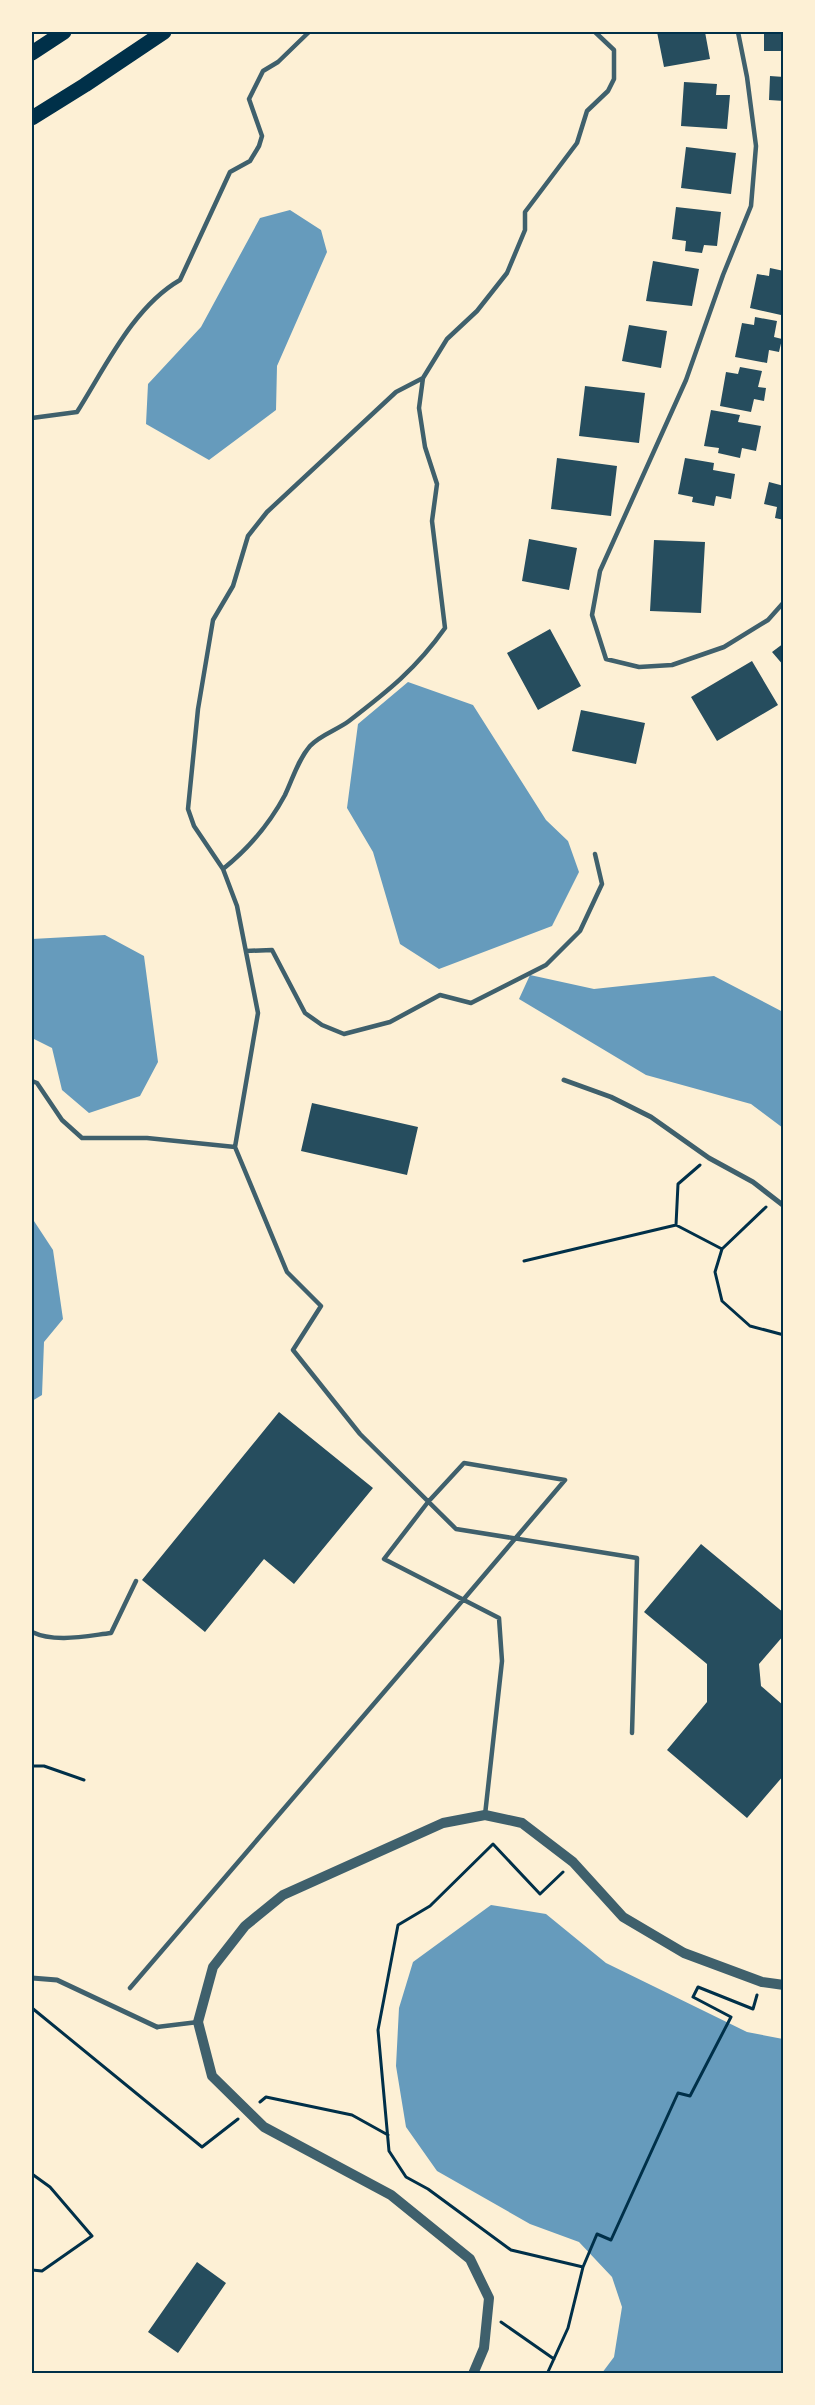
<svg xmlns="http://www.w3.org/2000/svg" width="815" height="2405" font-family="Quicksand,sans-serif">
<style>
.water{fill:#669bbc}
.building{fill:#264d5e}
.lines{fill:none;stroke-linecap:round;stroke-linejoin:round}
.path{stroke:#003049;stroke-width:3}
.service{stroke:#3f606c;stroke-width:4.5}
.pedestrian{stroke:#3f606c;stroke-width:5}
.tertiary{stroke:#3f606c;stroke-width:10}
.primary{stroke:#003049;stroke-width:15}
.neatline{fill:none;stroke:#003049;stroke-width:2}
</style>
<rect width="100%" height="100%" fill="#fdf0d5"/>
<path class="water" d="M290,210L321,230L327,252L277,366L276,410L209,460L146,424L148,384L201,327L260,218Z
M408,682L473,705L546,820L568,841L579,872L552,926L439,969L400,944L373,852L347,808L358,724Z
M105,935L144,956L158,1062L140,1096L89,1113L62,1090L52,1048L32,1038V939Z
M530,975L594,989L714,976L783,1012V1128L751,1104L646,1075L519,999Z
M32,1218L53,1250L63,1319L44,1342L42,1395L32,1401Z
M491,1905L546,1914L606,1963L747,2032L783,2039V2373H602L614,2357L622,2307L612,2277L579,2242L530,2224L437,2171L406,2127L396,2066L399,2008L413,1962Z"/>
<path class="building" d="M657,32H705L710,59L664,67Z
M764,32H784V51H764Z
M770,76L784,77V101L769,100Z
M684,82L717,84L716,95H730L727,129L681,126Z
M686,147L736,153L731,194L681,188Z
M676,207L721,212L717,246L704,245L702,253L685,251L686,241L672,239Z
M653,261L699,269L692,306L646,301Z
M770,268L784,271L781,315L750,308L757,274L769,276Z
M755,317L777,321L774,337L782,339L779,352L769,350L767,363L735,357L742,323L754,325Z
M629,325L667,331L661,368L622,361Z
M740,367L762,371L758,387L766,388L764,401L754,399L751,412L720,406L726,372L738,374Z
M585,386L645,393L639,443L579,436Z
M711,410L740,415L738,422L761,426L756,451L742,448L740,458L718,453L719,448L704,446Z
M557,458L617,466L611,516L551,509Z
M685,458L714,463L713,470L735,474L731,499L716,496L714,506L692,502L693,497L678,494Z
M769,482L784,486V520L775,518L777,507L764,504Z
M529,539L577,548L569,590L522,581Z
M654,540L705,542L701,613L650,611Z
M550,629L581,686L538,710L507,653Z
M784,643V666L772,652Z
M752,661L778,705L717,741L691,697Z
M581,710L645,723L636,764L572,751Z
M312,1103L418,1127L407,1175L301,1151Z
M279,1412L373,1488L294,1584L264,1559L205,1632L142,1580Z
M701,1544L784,1613V1635L759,1664L761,1686L784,1706V1775L747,1818L667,1750L707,1702V1664L644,1612Z
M197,2262L226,2283L178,2353L148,2332Z"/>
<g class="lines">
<path class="path" d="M676,1225L678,1184L700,1165
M722,1249L766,1207
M524,1261L676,1225L722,1249L715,1272L722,1301L750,1326L784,1335
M32,1766H44L84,1780
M563,1872L540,1894L493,1844L430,1906L398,1925L378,2030L389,2151L406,2177L428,2189L511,2250L583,2267
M32,2008L202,2147L238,2119
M260,2102L266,2097L352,2115L388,2135
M32,2174L50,2187L92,2236L42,2271L32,2270
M501,2322L554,2359
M547,2374L568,2328L583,2267L597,2234L611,2240L678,2093L690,2096L731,2017L693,1997L698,1987L753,2009L757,1995"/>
<path class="service" d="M738,32L747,77L756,146L751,206L723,275L686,380L600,571L592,615L606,659L639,667L672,665L724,647L768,620L784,602
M32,418L77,412C105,368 133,307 180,280L230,172L250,161L259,146L262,136L249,99L263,71L278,62L309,32
M223,869C248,849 270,823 285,795C293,778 298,760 310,746C320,735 337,730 349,721C388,691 416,669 445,628L432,521L437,484L425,447L419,408L423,378
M246,951L272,950L305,1013L322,1025L344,1034L390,1022L440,995L471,1003L546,965L580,931L602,884L595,854
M32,1081L37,1083L62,1120L82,1138H147L235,1147L287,1272L321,1306L293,1350L360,1434L456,1529L637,1558L632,1733
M235,1147L258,1013L237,906L223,869L194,826L188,809L198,709L213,620L233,586L248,536L267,512L396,392L423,378L447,339L477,311L507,273L525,230V212L577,143L587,111L608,91L614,79V50L595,32
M32,1632C55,1643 86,1636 111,1633L136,1581
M130,1988L463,1600L565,1480L464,1463L428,1502L384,1559L499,1618L502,1661L485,1815
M157,2027L198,2022"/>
<path class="pedestrian" d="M564,1080L611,1097L651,1117L709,1158L753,1182L784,1206
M32,1978L57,1980L157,2027"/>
<path class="tertiary" d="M473,2374L484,2348L489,2298L470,2259L391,2195L264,2127L212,2076L198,2022L213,1967L245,1926L283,1895L443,1823L485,1815L522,1823L573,1862L623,1917L684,1953L762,1982L784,1985"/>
<path class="primary" d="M32,53L64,32
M32,118L85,85L164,32"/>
</g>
<rect width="815" height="2405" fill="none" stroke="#fdf0d5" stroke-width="66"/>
<rect x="33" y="33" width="749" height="2339" class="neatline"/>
</svg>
